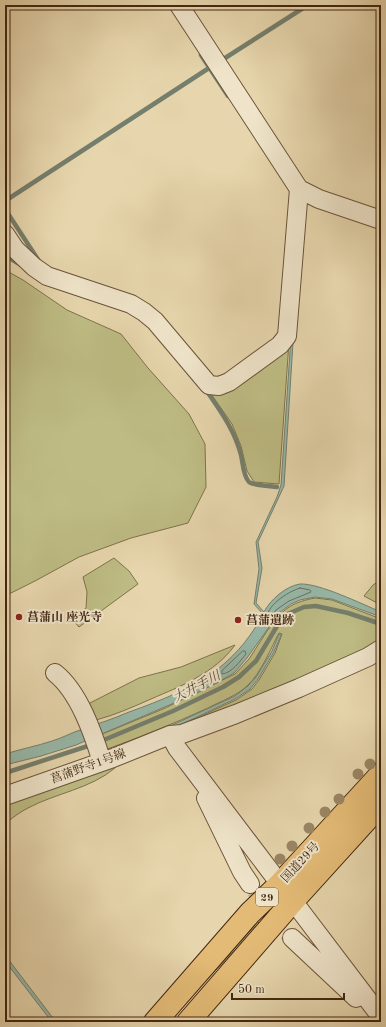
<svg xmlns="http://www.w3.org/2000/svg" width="386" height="1027" font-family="'Old Standard TT','Noto Serif JP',serif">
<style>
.green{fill:#bebc84;stroke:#80724b}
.water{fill:#97b9aa;stroke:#757f6d}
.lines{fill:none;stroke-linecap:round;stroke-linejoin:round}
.shore{stroke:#6c705e;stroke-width:1}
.stream{stroke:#757f6d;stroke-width:4.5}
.minor-tunnel{stroke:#c6b38e;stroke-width:18;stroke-dasharray:18 9;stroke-linecap:butt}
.minor-casing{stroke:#6b5339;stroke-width:20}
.trunk-casing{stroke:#422712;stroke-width:24}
.minor{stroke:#efe4ca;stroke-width:18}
.trunk{stroke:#e4bb76;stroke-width:22}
.tree{fill:#9a8664}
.poi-dot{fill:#8f2418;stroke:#efe4ca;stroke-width:1.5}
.labels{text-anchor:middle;stroke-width:4;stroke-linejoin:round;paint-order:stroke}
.shield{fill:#efe4ca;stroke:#766049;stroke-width:1}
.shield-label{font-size:11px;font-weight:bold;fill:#422712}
.poi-label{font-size:12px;font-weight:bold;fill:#422712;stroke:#efe4ca;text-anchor:start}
.street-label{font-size:12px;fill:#422712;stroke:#efe4ca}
.water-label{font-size:13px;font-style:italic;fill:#574c38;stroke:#efe4ca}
</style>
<rect width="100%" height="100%" fill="#e7d6ad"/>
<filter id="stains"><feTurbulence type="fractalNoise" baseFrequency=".005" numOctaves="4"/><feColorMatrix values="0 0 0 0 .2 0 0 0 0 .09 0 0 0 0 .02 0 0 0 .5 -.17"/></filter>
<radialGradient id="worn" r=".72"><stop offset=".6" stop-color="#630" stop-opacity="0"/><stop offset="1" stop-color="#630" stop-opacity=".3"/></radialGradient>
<path class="green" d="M5,270L23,280L67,310L121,334L148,368L189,414L205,444L206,487L188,523L131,538L79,557L35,581L5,596Z
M289,342L279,484L254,482L247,471L241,446L232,424L207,388Z
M114,558L129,571L138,584L79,627L72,619L86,608L87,592L83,577Z
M381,580V605L364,596L373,585Z
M315,598L332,600L381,619V644L362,655L168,731L236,700L252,689L259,680L275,653L282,634L279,633C271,648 261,673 248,685C237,696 221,701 208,708C173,724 138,738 102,751L95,737L163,709L235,674L249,659L269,628H270L272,625H271C285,607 294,602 315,598Z
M235,645C215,673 181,686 151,699C133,707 115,715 96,720L88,704L139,678L181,667Z
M114,766L115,768C90,789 56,793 28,808C20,812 12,818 5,824V802Z
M257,921L260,924L191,996Z"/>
<path class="water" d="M299,247L284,486L258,542L262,568L256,603L264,612C270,600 286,586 300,584C319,583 362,604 381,612V617L332,599L315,597L300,600L291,604L279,613L247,658L234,673L218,682L195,694L76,745L41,756L5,765V754C21,749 37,746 52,741C62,738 71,733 80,730C97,724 113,719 129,712C160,701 193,688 219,668C238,653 252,635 263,614L254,604L259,569L256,542L277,497L281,485L297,248Z
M279,634L281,635L274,652L258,679L250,689L235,699L167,731L166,728L235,696L248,686L256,677L272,651Z
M5,955L56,1022H52L5,961Z"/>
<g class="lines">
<path class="shore" d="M300,588L310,590L311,592L289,601L276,610L269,620H266C266,606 287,592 300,588Z
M243,651H245L246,654C240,661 232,673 222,674V671Z"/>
<path class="stream" d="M201,55L228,96
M222,60L308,5
M5,201L209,68
M5,209L39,261
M5,254L6,256L21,265
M206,390C221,412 234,429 241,455C243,463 243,476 249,482C254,486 271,486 277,487
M99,742L173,711L223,687L239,677L256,661L283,616L304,607L316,606L348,613L381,624
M5,773L91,745"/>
<path class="minor-tunnel" d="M255,890L292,938"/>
<defs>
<path id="minor" d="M179,5L299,189L319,199L381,220
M5,234L15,249L34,267L47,276L131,304L144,312L155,321L209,385L219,386L229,382L280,345L287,336L299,189
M55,673C79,692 93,733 102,762
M170,735L177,748L280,884
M5,796L113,758L170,735L182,734L236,714L299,688L368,657L381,649
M206,798L242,872L250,884
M293,901L381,1017
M292,938L356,998"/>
<path id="trunk" d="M155,1022L250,913L280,884L381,774
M188,1022L293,901L381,804"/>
</defs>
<use href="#minor" class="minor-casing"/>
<use href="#trunk" class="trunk-casing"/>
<use href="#minor" class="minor"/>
<use href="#trunk" class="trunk"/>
</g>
<g class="tree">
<circle cx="370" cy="764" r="5.5"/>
<circle cx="358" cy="774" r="5.5"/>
<circle cx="339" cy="799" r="5.5"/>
<circle cx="325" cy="812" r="5.5"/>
<circle cx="309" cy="828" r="5.5"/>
<circle cx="292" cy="846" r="5.5"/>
<circle cx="280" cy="859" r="5.5"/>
</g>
<g class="poi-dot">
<circle cx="19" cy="617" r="4"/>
<circle cx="238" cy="620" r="4"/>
</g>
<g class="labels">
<rect class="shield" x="256" y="888" width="22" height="18" rx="3"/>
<g class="shield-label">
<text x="267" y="901">29</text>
</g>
<g class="poi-label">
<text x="27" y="621">菖蒲山 座光寺</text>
<text x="246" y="624">菖蒲遺跡</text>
</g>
<g class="street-label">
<text transform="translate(88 766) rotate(-20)" y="4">菖蒲野寺1号線</text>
<text transform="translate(300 862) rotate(-47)" y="4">国道29号</text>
</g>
<g class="water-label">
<text transform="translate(196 686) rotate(-28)" y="5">大井手川</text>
</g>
</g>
<rect width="386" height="1027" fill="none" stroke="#e7d6ad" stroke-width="20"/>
<rect x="6" y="6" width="374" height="1015" fill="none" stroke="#422712" stroke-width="2"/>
<rect x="10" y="10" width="366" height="1007" fill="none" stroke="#422712"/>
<path d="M232 993v6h112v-6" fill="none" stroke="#422712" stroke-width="2"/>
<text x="238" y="993" font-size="12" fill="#422712" stroke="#efe4ca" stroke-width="3" paint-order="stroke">50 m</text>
<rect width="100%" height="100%" filter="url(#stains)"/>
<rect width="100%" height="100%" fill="url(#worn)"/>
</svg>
